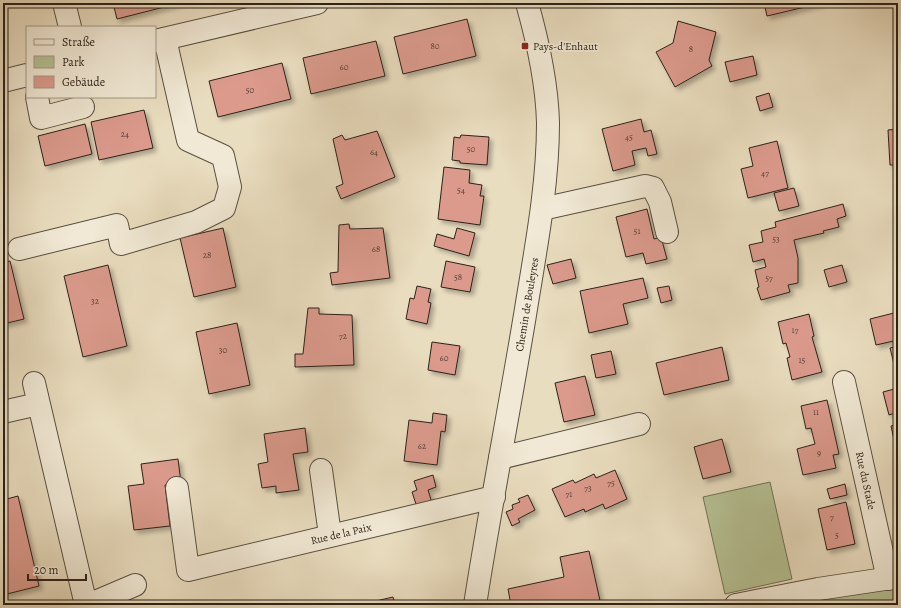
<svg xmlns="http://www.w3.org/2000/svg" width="901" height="608" font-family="Alegreya,serif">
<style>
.park{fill:#b5c193;stroke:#707256}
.building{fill:#db9a8c;stroke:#2b2219;filter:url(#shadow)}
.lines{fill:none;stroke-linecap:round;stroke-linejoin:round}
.minor-casing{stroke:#5a5142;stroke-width:24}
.minor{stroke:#f1e9d5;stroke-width:22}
.poi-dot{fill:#8f2418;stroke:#f1e9d5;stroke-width:1.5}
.labels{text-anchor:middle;stroke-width:3.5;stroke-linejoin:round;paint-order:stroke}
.number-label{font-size:9px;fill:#574036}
.poi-label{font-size:11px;fill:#2b2219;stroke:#f1e9d5;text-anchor:start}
.street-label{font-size:11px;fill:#2b2219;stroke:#f1e9d5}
</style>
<defs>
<filter id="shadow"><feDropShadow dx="3.5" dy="3.5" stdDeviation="2" flood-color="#0004"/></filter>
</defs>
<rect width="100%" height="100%" fill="#e9ddbf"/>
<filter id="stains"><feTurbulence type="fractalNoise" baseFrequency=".005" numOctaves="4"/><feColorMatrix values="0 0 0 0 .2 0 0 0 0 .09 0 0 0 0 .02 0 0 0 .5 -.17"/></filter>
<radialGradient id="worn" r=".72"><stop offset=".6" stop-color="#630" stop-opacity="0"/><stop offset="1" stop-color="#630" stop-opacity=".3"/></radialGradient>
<path class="park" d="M770,482L792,579L725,594L703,497Z
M898,571V605H743Z"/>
<path class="building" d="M113,3H180L117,19Z
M764,3H822L767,16Z
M467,19L476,56L403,74L394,37Z
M678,21L716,32L709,60L712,66L675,87L656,52L673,43Z
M376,41L385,76L311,94L303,58Z
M753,56L757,75L730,82L725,62Z
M282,63L291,99L218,117L209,81Z
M769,93L773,107L760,111L756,97Z
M144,110L153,148L99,160L91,122Z
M641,119L644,132L651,130L657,154L648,156L646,148L632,151L635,165L613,171L602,129Z
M85,124L92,154L45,166L38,136Z
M898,129V165H890L888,130Z
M377,131L395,177L341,199L336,187L343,184L333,139L342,135L345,140Z
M461,135L489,137L487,165L460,163V161L452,160L454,137L460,138Z
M777,141L788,188L748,198L741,169L753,166L749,148Z
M444,167L470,170L469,183L482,185L480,196H484L480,225L438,219Z
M794,188L799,206L779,211L774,193Z
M843,204L846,216L837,219L839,227L823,231L824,233L794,240L798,258V283L788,285L790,292L761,300L757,288L759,287L755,270L766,267L764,259L753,262L749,245L763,242L761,231L776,227L775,222Z
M647,209L654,239L661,237L667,259L646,264L643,253L626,257L616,217Z
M349,224L350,229L383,228L390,278L332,285L330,273L338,272L339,225Z
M223,228L236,287L194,297L180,238Z
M457,228L475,233L469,256L434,246L437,234L454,239Z
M571,259L576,278L553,284L547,265Z
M10,261L24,319L3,324V262Z
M446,261L475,267L470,292L441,287Z
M108,265L127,346L83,357L64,276Z
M842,265L847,282L829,287L824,270Z
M643,278L648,298L623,304L628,324L589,333L580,291Z
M417,286L431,289L428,302L431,303L427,324L406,319L410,298L414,299Z
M669,286L672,300L661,303L657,288Z
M308,308H319V314L352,315L354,365L295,367V354H303Z
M898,312V340L876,345L870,319Z
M809,314L814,336L812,337L822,372L792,380L787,358L790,357L786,343L783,344L778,322Z
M237,323L250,385L209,394L196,332Z
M432,342L460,346L455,375L428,370Z
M898,346V367L895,368L890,348Z
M722,347L729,380L664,395L656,363Z
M611,351L616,374L596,378L591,355Z
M585,376L595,415L564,422L555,383Z
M898,388V412L889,415L883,392Z
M827,400L839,454L833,455L836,468L803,475L797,449L815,444L811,428L806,429L801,406Z
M433,413L447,415L445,432L441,431L437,465L404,461L409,420L432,423Z
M898,424V448L896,449L891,426Z
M305,428L308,452L293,454L299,490L276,493V486L262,488L258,464L268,462L264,434Z
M722,439L731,472L703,479L694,447Z
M178,459L181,483L165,485L170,526L134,530L128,486L144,484L141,464Z
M615,470L627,499L605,509L603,504L585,512L584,509L565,517L552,489L573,480L575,483L594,474L596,478Z
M433,475L436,487L428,490L432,503L417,507L412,492L417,490L414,481Z
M845,484L847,495L830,499L827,489Z
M528,495L535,510L518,519L520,522L512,526L506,512L513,509L512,505L520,502L518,499Z
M18,496L39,586L3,595V500Z
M846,502L855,544L827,550L818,509Z
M589,551L601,605H511L508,589L564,577L560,557Z
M393,597L395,605H359Z"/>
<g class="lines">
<defs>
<g id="minor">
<path d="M64,3L70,27"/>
<path d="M155,41L317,3"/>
<path d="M3,81L27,75"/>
<path d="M37,97L41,118L83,107"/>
<path d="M542,209L645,186L653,188L660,202L667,232"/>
<path d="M19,249L117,225L121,244L196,222L224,208L230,187L223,156L188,140L165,39"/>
<path id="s1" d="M844,382L888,579"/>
<path d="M34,383L86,605"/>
<path d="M3,412L38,404"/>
<path d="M500,458L639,424"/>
<path d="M321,470L330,535"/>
<path id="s2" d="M177,488L188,570L494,497"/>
<path d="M88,605L135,585"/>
<path id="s3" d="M475,605C490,508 509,412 525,315C535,252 548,188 548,123C547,82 538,42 527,3"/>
<path d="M736,605L818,589L898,577"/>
</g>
</defs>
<use href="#minor" class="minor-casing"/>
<use href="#minor" class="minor"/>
</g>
<rect class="poi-dot" x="521" y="42" width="8" height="8" rx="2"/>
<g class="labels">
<g class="number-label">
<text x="435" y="49">80</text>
<text x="691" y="52">8</text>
<text x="344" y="70">60</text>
<text x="250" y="93">50</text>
<text x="125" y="137">24</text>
<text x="629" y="140">45</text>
<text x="471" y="152">50</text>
<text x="374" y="155">64</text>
<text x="765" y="176">47</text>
<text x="461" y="193">54</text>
<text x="637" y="234">51</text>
<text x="776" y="242">53</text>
<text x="376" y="252">68</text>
<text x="207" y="258">28</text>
<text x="458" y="280">58</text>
<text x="769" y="281">57</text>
<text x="95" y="304">32</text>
<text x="795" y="333">17</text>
<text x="343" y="339">72</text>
<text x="223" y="353">30</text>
<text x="444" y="361">60</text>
<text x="802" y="363">15</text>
<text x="816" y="415">11</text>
<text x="422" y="449">62</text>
<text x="819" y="456">9</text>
<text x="611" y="486">75</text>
<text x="588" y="491">73</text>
<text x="569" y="497">71</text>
<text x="832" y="520">7</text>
<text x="837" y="538">5</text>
</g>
<g class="poi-label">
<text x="533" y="50">Pays-d'Enhaut</text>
</g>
<g class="street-label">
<text dy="4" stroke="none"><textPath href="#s3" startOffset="305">Chemin de Bouleyres</textPath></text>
<text dy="4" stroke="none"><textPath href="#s1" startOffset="101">Rue du Stade</textPath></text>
<text dy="4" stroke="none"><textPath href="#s2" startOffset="240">Rue de la Paix</textPath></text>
</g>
</g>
<rect width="901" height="608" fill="none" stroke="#e9ddbf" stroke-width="16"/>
<rect x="4" y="4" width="893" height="600" fill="none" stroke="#2b2219" stroke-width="2"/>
<rect x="8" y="8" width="885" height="592" fill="none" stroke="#2b2219"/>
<rect x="26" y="26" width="130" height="72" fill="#f1e9d5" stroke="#a2998a"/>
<rect x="34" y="39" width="20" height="6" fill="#f1e9d5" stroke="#a2998a"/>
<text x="62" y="46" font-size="12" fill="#2b2219">Straße</text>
<rect x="34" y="56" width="20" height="12" fill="#b5c193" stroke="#a2998a"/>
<text x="62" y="66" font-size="12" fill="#2b2219">Park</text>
<rect x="34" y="76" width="20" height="12" fill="#db9a8c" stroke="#a2998a"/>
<text x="62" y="86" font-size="12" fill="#2b2219">Gebäude</text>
<path d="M28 574v6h58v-6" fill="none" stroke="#2b2219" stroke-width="2"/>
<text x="34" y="574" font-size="12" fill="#2b2219" stroke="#f1e9d5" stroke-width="3" paint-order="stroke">20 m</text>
<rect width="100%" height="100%" filter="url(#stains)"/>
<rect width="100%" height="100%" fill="url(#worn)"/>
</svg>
